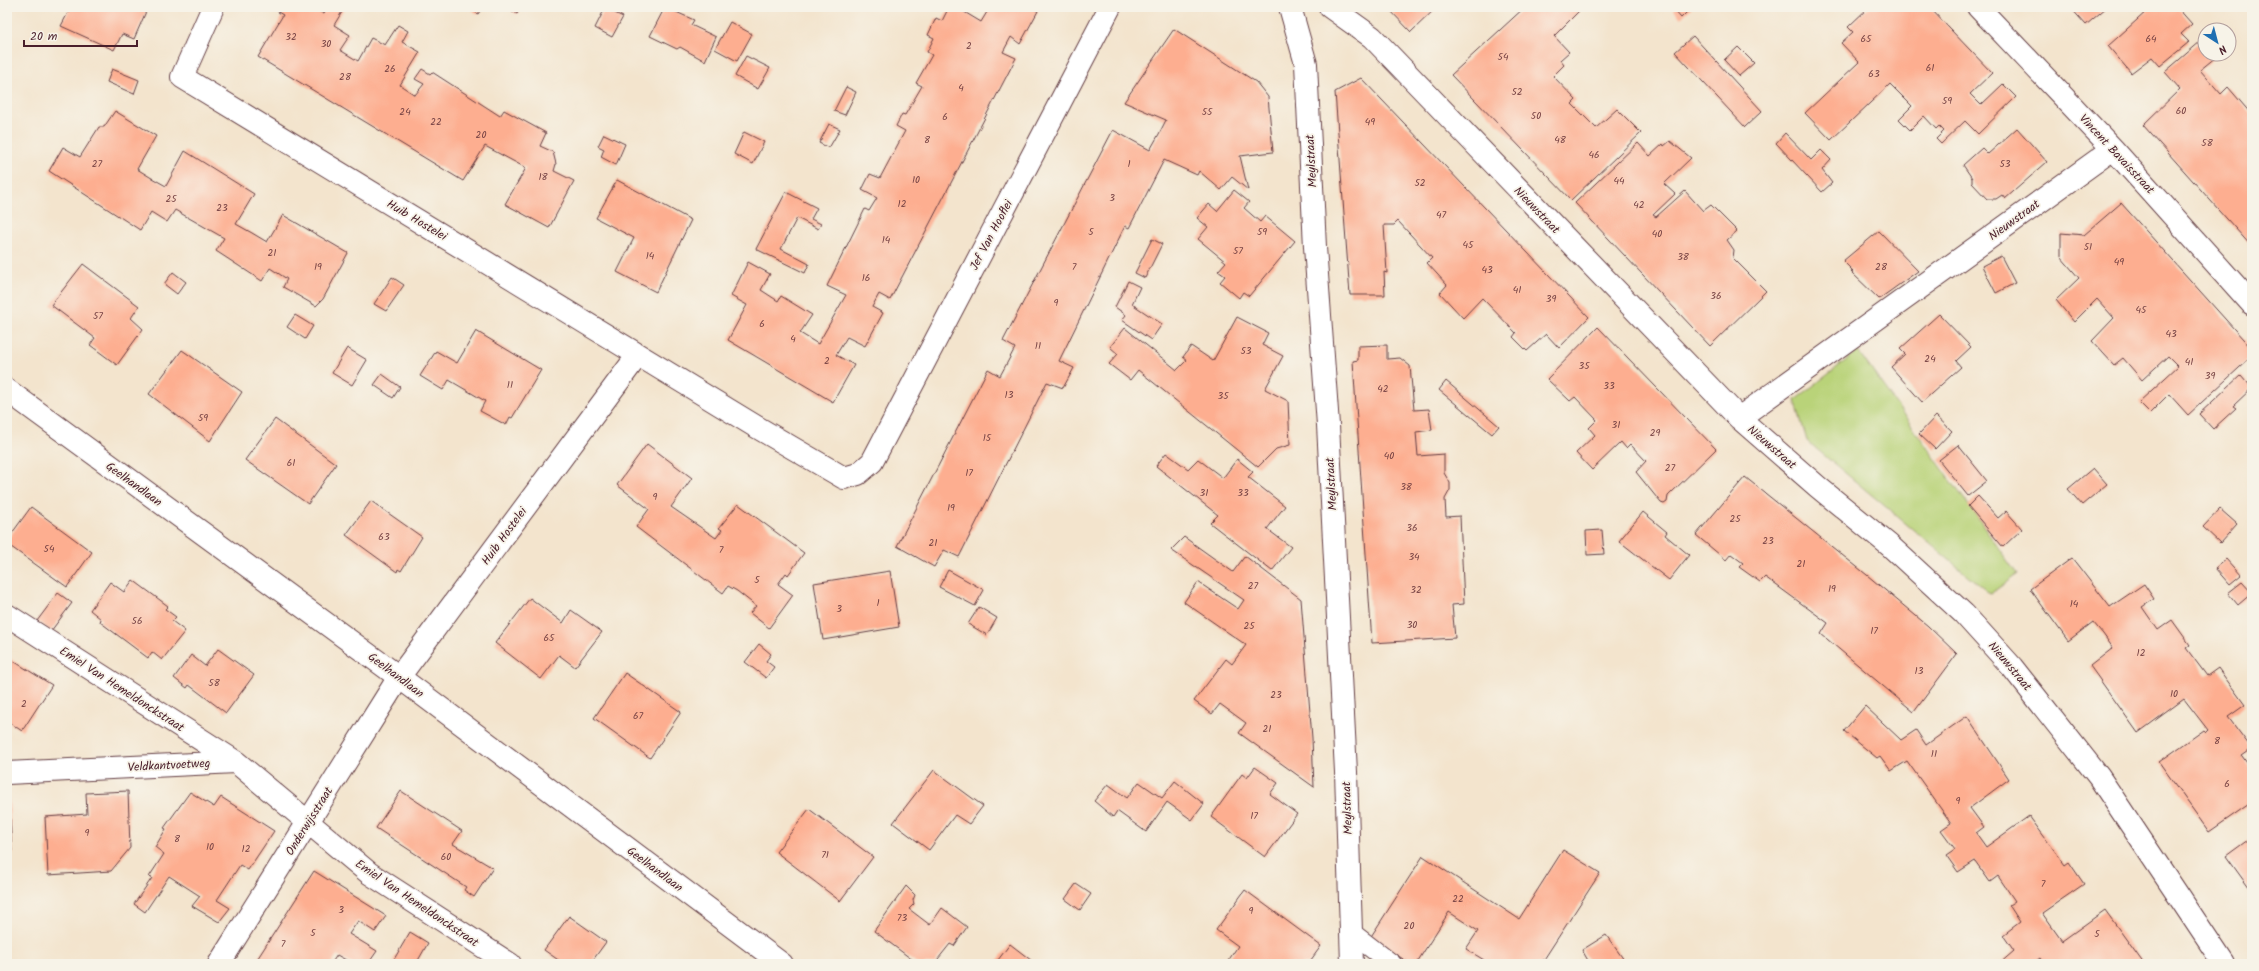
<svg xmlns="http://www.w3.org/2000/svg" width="2259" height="971" font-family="Kalam,sans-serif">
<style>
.green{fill:#b9d379;stroke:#827952}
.building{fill:#fdae90}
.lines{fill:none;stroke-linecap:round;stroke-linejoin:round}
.service-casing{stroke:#633d43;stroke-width:21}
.minor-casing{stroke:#633d43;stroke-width:24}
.service{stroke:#fff;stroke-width:19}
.minor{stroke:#fff;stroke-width:22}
.labels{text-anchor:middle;stroke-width:3.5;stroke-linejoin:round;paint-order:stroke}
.number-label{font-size:10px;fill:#774344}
.street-label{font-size:12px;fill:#4a1f2b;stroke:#f7f3e8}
</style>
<rect width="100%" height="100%" fill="#f7f3e8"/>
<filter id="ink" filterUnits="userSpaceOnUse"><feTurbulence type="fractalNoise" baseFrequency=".025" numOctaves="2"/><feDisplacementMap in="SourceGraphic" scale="8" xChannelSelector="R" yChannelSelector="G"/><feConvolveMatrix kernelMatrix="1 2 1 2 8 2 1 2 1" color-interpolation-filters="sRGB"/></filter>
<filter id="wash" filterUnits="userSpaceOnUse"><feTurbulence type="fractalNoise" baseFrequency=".012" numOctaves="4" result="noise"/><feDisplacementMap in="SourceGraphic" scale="16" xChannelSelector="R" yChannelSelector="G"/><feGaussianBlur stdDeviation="0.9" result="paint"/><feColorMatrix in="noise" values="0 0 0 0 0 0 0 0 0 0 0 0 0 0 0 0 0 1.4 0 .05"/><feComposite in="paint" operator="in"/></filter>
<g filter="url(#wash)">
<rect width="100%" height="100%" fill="#f3e4cd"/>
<path class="green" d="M1858,351L2018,574L1990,594L1807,441L1795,400Z"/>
<g id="blocks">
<path class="building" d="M71,7H148L134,39L122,34L114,50L61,26Z
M279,7H311L324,14L328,7H345L334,25L350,35L340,50L358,61L371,38L385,45L398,25L408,31L402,42L420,52L400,85L415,95L424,84L415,79L422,69L430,74L432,72L500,116L504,110L546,133L540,146L553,152L556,164L554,171L574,181L549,228L505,204L526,168L485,146L463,181L258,57L283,15L278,12Z
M468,7H483L478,14Z
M506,7H521L517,14Z
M665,7L694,20L691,25L716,37L705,61L680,47L677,49L650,36Z
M949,7H956L981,22L990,7H1030L1038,11L1020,44L1011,37L1003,52L1016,58L890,300L879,294L872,307L883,313L865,346L847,337L836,355L854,365L833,402L728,340L747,305L731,296L748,262L770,274L761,290L778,301L781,296L812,315L800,333L818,344L846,295L827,286L865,209L869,211L877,198L862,190L870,174L880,178L905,131L896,126L902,114L905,115L922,86L916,83L932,55L927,52L934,38L928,35L936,18L942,21Z
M1387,7H1437L1411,32Z
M1525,7H1583L1554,36L1569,52L1560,60L1564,65L1553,76L1576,100L1572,104L1596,128L1617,109L1641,133L1571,200L1451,75Z
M1678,7H1692L1681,18L1674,10Z
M1869,7H1929L1992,73L1970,94L1981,105L2003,84L2016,97L1978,134L1965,121L1941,144L1936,139L1944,131L1939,126L1936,129L1924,116L1910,130L1899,119L1912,106L1890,84L1831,140L1805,113L1859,62L1841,43L1853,32L1848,27Z
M2070,7H2107L2086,25Z
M2145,7H2177L2192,24L2181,34L2189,42L2160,66L2152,57L2131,73L2108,46L2147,11L2144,8Z
M605,8L623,17L612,37L595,28Z
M730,22L752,34L737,61L715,49Z
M1174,29L1256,82L1268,97L1273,152L1240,156L1248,190L1232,177L1221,190L1199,171L1197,175L1164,160L1129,228L1125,226L1059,361L1074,368L1063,388L1047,382L959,557L944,550L934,567L897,546L988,369L1000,376L1007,363L1015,348L1003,341L1113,130L1150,150L1159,134L1166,120L1124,102Z
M1693,36L1762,111L1745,127L1675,52Z
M2201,41L2205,45V54H2214L2216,57L2200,70L2221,94L2228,87L2252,115V247L2143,125L2180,89L2165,72Z
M1738,47L1754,63L1739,76L1724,60Z
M746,56L770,68L758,89L735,76Z
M112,69L139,80L134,94L107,82Z
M1361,78L1589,317L1559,348L1546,334L1527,351L1513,337L1516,333L1482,298L1463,318L1440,293L1447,285L1427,263L1432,258L1398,221L1394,225H1384L1387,273L1384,272L1385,295H1350L1335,92Z
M846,87L856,92L845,115L834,111Z
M115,111L156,136L137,169L150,177L166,186L185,151L254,194L236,224L252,233L267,242L283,215L348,253L323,299L316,306L283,287L287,279L270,268L262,281L216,251L224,238L175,210L167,222L151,212L140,230L49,171L63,147L80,157L99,127H104Z
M829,124L840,129L829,148L819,143Z
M2017,128L2047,162L2005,199L2002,195L1996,199H1987L1972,183V178L1963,165L1982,148L1988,154Z
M744,132L764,142L753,164L734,154Z
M1785,133L1811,160L1821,150L1831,160L1822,170L1832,183L1822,192L1776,143Z
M604,134L625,144L616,165L601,157L604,149L598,146Z
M1670,141L1691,158L1664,184L1675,194L1653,215L1656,217L1685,191L1703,211L1711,205L1737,231L1727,240L1734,250L1733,258L1766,291L1710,346L1575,203L1638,143L1650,156L1663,144L1664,146Z
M617,180L691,220L656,292L617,272L634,238L596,218Z
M1234,190L1249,202L1244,208L1260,222L1265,216L1295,241L1249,296L1243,292L1239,298L1220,282L1225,276L1218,271L1226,262L1198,239L1208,227L1197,218L1209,204L1217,211Z
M786,192L817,208L811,219L821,224L818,229L797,218L781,249L809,264L805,273L756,249Z
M2121,203L2252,349V356L2188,415L2169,394L2150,413L2139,402L2178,366L2168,356L2142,380L2123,358L2114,365L2092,341L2114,318L2097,299L2074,322L2056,300L2079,278L2061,257V233L2084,235Z
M1879,231L1918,271L1879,299L1851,272L1853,271L1843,261Z
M1152,239L1162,244L1145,278L1135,273Z
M2001,256L2015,283L1996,293L1982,266Z
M83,264L139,306L131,318L143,329L117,365L90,345L95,338L51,305Z
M173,272L186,282L177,294L164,284Z
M392,277L404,285L386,311L374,304Z
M1128,281L1140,287L1132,304L1162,324L1151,340L1122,320L1126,315L1115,307Z
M1939,314L1971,347L1956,361L1961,367L1922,402L1891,367L1905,354L1900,349Z
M295,315L313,326L305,339L287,327Z
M1237,317L1268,333L1262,345L1283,356L1265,389L1288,401L1290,445L1276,449L1258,467L1138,370L1130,380L1109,364L1118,354L1110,347L1125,328L1177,370L1187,360L1183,357L1191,346L1213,361Z
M1598,327L1716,449L1668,496L1667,502L1664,504L1661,503L1636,472L1646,461L1630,444L1626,448L1621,442L1592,470L1576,453L1595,435L1589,428L1597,420L1575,397L1570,401L1547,379Z
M476,331L541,370L512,418L510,417L506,425L480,411L485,401L449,380L443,390L420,376L436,351L457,363Z
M1387,345V359L1400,358L1410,366L1414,410L1429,409L1432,430L1416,432L1418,456L1444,454V473L1450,483V490L1445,499L1446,517L1460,516L1464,604L1452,605L1455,638L1372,643L1353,361L1358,360V346Z
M347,348L367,360L352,385L332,373Z
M182,350L242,392L210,441L149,394Z
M382,374L400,387L393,398L374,385Z
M2241,375L2252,388L2233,406L2236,408L2213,429L2199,414Z
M1446,381L1499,426L1492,434L1439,390Z
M1936,416L1952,431L1935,449L1919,434Z
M275,419L336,464L308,504L245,460Z
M647,444L692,478L671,507L716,538L722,530L719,528L738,504L804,553L788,575L786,573L778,584L793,595L769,628L750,613L756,606L737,591L728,586L723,593L636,527L649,509L617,485Z
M1958,445L1987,481L1968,496L1939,460Z
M1166,453L1188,469L1198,459L1223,478L1237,459L1253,472L1248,477L1285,506L1267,529L1291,547L1272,571L1210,523L1218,515L1156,466Z
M2093,468L2107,484L2082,505L2068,489Z
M1745,477L1867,575L1928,626L1957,654L1914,712L1821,634L1828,623L1765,577L1760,582L1739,567L1743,563L1731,554L1726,560L1696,535Z
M1978,496L1998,518L2006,511L2022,529L2003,547L1968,506Z
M371,501L422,537L401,571L398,569L397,572L346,535Z
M31,507L92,552L67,587L7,544V540Z
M2220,509L2237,524L2220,543L2203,527Z
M1643,512L1667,532L1665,535L1689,555L1669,580L1619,541Z
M1602,530L1604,554L1587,555L1586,531Z
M1184,537L1233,572L1245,556L1301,599L1312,738L1314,787L1239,733L1246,723L1220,704L1212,714L1194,701L1226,659L1232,664L1246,645L1184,602L1198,582L1238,609L1244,600L1171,550Z
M2072,558L2110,607L2144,584L2154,599L2142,607L2158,630L2172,620L2190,645L2186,648L2207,676L2218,668L2245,705L2228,717L2252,749L2242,756L2252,770V802L2209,832L2159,762L2204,730L2206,732L2208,730L2184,699L2138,733L2090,666L2113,648L2103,634L2093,622L2068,641L2030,589Z
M2226,559L2241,576L2230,585L2215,568Z
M948,570L984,590L975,606L939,587Z
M890,571L899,627L823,640L814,583Z
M133,580L168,606L165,609L176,617L172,621L185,631L162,660L152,652L148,658L100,622L101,619L90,610L110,582L124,592Z
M2242,582L2252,593L2238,605L2228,593Z
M58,593L72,603L51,631L37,621Z
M530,598L563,623L571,610L602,632L575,667L559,655L541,679L495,643Z
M979,607L997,618L987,635L968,624Z
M759,644L771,654L766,661L774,667L766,678L745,662Z
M218,649L254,675L226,713L189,685L187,688L174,678L191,655L205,666Z
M7,657L52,685L22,731L7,721Z
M625,673L681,712L650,758L594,718Z
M1865,706L1901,740L1916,730L1926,745L1967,716L2009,779L1970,808L1984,827L1976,833L1986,847L2029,816L2065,865L2069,862L2084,884L2042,913L2062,941L2105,910L2144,964H2044L2040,958L2032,964H1999L2014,951L2003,935L2020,922L2009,905L2015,901L1998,876L1990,882L1975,861L1958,872L1946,855L1955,849L1941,830L1951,823L1907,761L1891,771L1880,756L1877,758L1844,731Z
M1255,767L1278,783L1270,794L1297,814L1265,857L1211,817L1242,774L1247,778Z
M934,770L983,806L969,824L955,815L929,850L893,823Z
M1175,781L1204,804L1192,820L1167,802L1146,832L1117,811L1113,817L1094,801L1108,784L1127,798L1139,782L1162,798Z
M128,791L130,848L111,871L48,875L45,817L87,814L86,793Z
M401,791L462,831L453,844L493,868L474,897L464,890L466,887L376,828Z
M190,792L214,807L221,797L274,831L248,870L240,865L217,900L230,908L219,922L192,906L200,896L169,876L145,912L134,904L152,878L149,877L164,854L155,847L166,829L164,828Z
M7,799H9L12,854H7Z
M809,809L873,857L840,901L776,852Z
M2252,837V892L2226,856Z
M1563,850L1600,873L1541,964H1481L1484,960L1466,949L1478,931L1449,912L1416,964H1411L1370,938L1423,856L1519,919Z
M314,871L386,916L375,932L358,921L349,934L377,951L368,964H353L337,955L331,964H254Z
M1076,884L1091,894L1080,910L1065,899Z
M906,886L915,895L913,900L914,904L909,909L930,925L942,908L967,927L954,946L950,944L934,964H918L874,931Z
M1245,890L1321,946L1308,964H1232L1228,961L1238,946L1216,930Z
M569,916L606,942L590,964H564L544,950Z
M410,932L428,943L416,964H397L393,961Z
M1606,935L1627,964H1590L1582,950Z
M1010,944L1036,964H995Z"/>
</g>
</g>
<g filter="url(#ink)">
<use href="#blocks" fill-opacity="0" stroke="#633d43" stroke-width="1"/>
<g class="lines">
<defs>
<path id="service" d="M1352,933L1392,964"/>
<path id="minor" d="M213,7L182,77L755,426L844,478L858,474L872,462L1110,7
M1290,7L1306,64L1315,247L1328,425L1346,772L1352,964
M1330,7L1372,37L1739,418L1818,487L1889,545L1964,614L2012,667L2099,777L2224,964
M1978,7L2113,149L2252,304
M7,390L399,677L782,964
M1739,418L2113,149
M7,615L236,762L369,873L510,964
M7,773L236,762
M219,964L399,677L638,355"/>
</defs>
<use href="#service" class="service-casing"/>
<use href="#minor" class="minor-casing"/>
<use href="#service" class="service"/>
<use href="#minor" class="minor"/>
</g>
</g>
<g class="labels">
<g class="number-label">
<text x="291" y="40">32</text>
<text x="1866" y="42">65</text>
<text x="2151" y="42">64</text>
<text x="326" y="47">30</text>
<text x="969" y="49">2</text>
<text x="1503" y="60">54</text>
<text x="1930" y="71">61</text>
<text x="390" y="72">26</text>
<text x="1874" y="77">63</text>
<text x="345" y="80">28</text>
<text x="961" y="91">4</text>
<text x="1517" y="95">52</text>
<text x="1947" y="104">59</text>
<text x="2181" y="114">60</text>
<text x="405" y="115">24</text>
<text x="1207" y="115">55</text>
<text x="1536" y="119">50</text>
<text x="945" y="120">6</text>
<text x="436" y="125">22</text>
<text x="1370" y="125">49</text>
<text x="481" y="138">20</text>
<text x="927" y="143">8</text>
<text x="1560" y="143">48</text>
<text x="2207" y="146">58</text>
<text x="1594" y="158">46</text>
<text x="97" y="167">27</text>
<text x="1129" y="167">1</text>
<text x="2005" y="167">53</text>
<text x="543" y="180">18</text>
<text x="916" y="183">10</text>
<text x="1619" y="184">44</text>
<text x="1420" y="186">52</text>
<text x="1112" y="201">3</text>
<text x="171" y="202">25</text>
<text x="902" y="207">12</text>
<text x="1639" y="208">42</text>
<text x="222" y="211">23</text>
<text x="1441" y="218">47</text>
<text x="1091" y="235">5</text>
<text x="1262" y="235">59</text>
<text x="1657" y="237">40</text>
<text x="886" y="243">14</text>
<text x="1468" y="248">45</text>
<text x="2088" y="250">51</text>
<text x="1238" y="254">57</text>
<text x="272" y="256">21</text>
<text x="650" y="259">14</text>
<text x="1683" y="260">38</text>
<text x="2119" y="265">49</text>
<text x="318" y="270">19</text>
<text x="1074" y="270">7</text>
<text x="1881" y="270">28</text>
<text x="1487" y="273">43</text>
<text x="866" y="281">16</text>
<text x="1517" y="293">41</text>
<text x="1716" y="299">36</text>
<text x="1551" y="302">39</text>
<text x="1056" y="306">9</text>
<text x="2141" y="313">45</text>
<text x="98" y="319">57</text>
<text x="762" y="327">6</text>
<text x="2171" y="337">43</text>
<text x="793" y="342">4</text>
<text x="1038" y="349">11</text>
<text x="1246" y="354">53</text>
<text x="1930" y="362">24</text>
<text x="827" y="364">2</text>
<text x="2189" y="365">41</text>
<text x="1584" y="369">35</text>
<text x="2210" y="379">39</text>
<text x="510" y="388">11</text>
<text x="1609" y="389">33</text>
<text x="1383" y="392">42</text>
<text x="1009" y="398">13</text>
<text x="1223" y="399">35</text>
<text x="203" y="421">59</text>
<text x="1616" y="428">31</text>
<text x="1655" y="436">29</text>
<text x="987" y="441">15</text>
<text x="1389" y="459">40</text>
<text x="291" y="466">61</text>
<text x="1670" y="471">27</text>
<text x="969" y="476">17</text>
<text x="1406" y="490">38</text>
<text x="1204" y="496">31</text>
<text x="1243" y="496">33</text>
<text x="655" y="500">9</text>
<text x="951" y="511">19</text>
<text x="1735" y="522">25</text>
<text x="1412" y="531">36</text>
<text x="384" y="540">63</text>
<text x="1768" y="544">23</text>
<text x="933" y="546">21</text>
<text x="49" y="552">54</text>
<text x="721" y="553">7</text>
<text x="1414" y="560">34</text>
<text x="1801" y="567">21</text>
<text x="757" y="583">5</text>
<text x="1253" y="589">27</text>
<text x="1832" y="592">19</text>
<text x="1416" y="593">32</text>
<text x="878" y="606">1</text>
<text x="2074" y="607">14</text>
<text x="839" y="612">3</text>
<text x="137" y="624">56</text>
<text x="1412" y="628">30</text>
<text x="1249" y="629">25</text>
<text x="1874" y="634">17</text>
<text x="549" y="641">65</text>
<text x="2141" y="656">12</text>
<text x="1919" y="674">13</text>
<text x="214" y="686">58</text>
<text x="2174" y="697">10</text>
<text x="1276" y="698">23</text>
<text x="24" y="707">2</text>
<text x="638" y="719">67</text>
<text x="1267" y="732">21</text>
<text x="2217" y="744">8</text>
<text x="1934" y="757">11</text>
<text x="2227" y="787">6</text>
<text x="1958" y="804">9</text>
<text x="1254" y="819">17</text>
<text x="87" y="836">9</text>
<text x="177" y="842">8</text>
<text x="210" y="850">10</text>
<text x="246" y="852">12</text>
<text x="825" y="858">71</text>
<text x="446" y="860">60</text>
<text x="2043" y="887">7</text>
<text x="1458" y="902">22</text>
<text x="341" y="913">3</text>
<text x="1251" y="914">9</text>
<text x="902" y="921">73</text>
<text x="1409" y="929">20</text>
<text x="313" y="936">5</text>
<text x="2097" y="937">5</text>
<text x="283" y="947">7</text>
</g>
<g class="street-label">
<text transform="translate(2117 154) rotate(47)" y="4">Vincent Bavaisstraat</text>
<text transform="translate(1311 161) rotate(-93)" y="4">Meylstraat</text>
<text transform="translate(1537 210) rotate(46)" y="4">Nieuwstraat</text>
<text transform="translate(417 220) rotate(31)" y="4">Huib Hostelei</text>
<text transform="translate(2014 220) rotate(-36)" y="4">Nieuwstraat</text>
<text transform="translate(991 235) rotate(-62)" y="4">Jef Van Hooflei</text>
<text transform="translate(1772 447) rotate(41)" y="4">Nieuwstraat</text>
<text transform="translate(134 484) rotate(36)" y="4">Geelhandlaan</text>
<text transform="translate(1331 484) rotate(-93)" y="4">Meylstraat</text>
<text transform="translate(504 536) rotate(-54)" y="4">Huib Hostelei</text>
<text transform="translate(2010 666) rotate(50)" y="4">Nieuwstraat</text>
<text transform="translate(396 675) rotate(37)" y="4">Geelhandlaan</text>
<text transform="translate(122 689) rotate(33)" y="4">Emiel Van Hemeldonckstraat</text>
<text transform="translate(169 765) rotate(-3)" y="4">Veldkantvoetweg</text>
<text transform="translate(1347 808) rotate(-92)" y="4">Meylstraat</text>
<text transform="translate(309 821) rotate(-58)" y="4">Onderwijsstraat</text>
<text transform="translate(655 869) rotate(37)" y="4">Geelhandlaan</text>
<text transform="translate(417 903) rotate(34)" y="4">Emiel Van Hemeldonckstraat</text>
</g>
</g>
<rect width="2259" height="971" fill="none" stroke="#f7f3e8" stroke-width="24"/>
<g transform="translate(2217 42) rotate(144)"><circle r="19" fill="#f7f3e8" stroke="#b29e9c"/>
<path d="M0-3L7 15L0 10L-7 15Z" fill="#1f6fb2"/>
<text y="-6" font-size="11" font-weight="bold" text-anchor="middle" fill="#4a1f2b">N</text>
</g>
<path d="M24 40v6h113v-6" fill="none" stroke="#4a1f2b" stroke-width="2"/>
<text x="30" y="40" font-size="12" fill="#4a1f2b" stroke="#f7f3e8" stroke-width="3" paint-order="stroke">20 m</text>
</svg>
